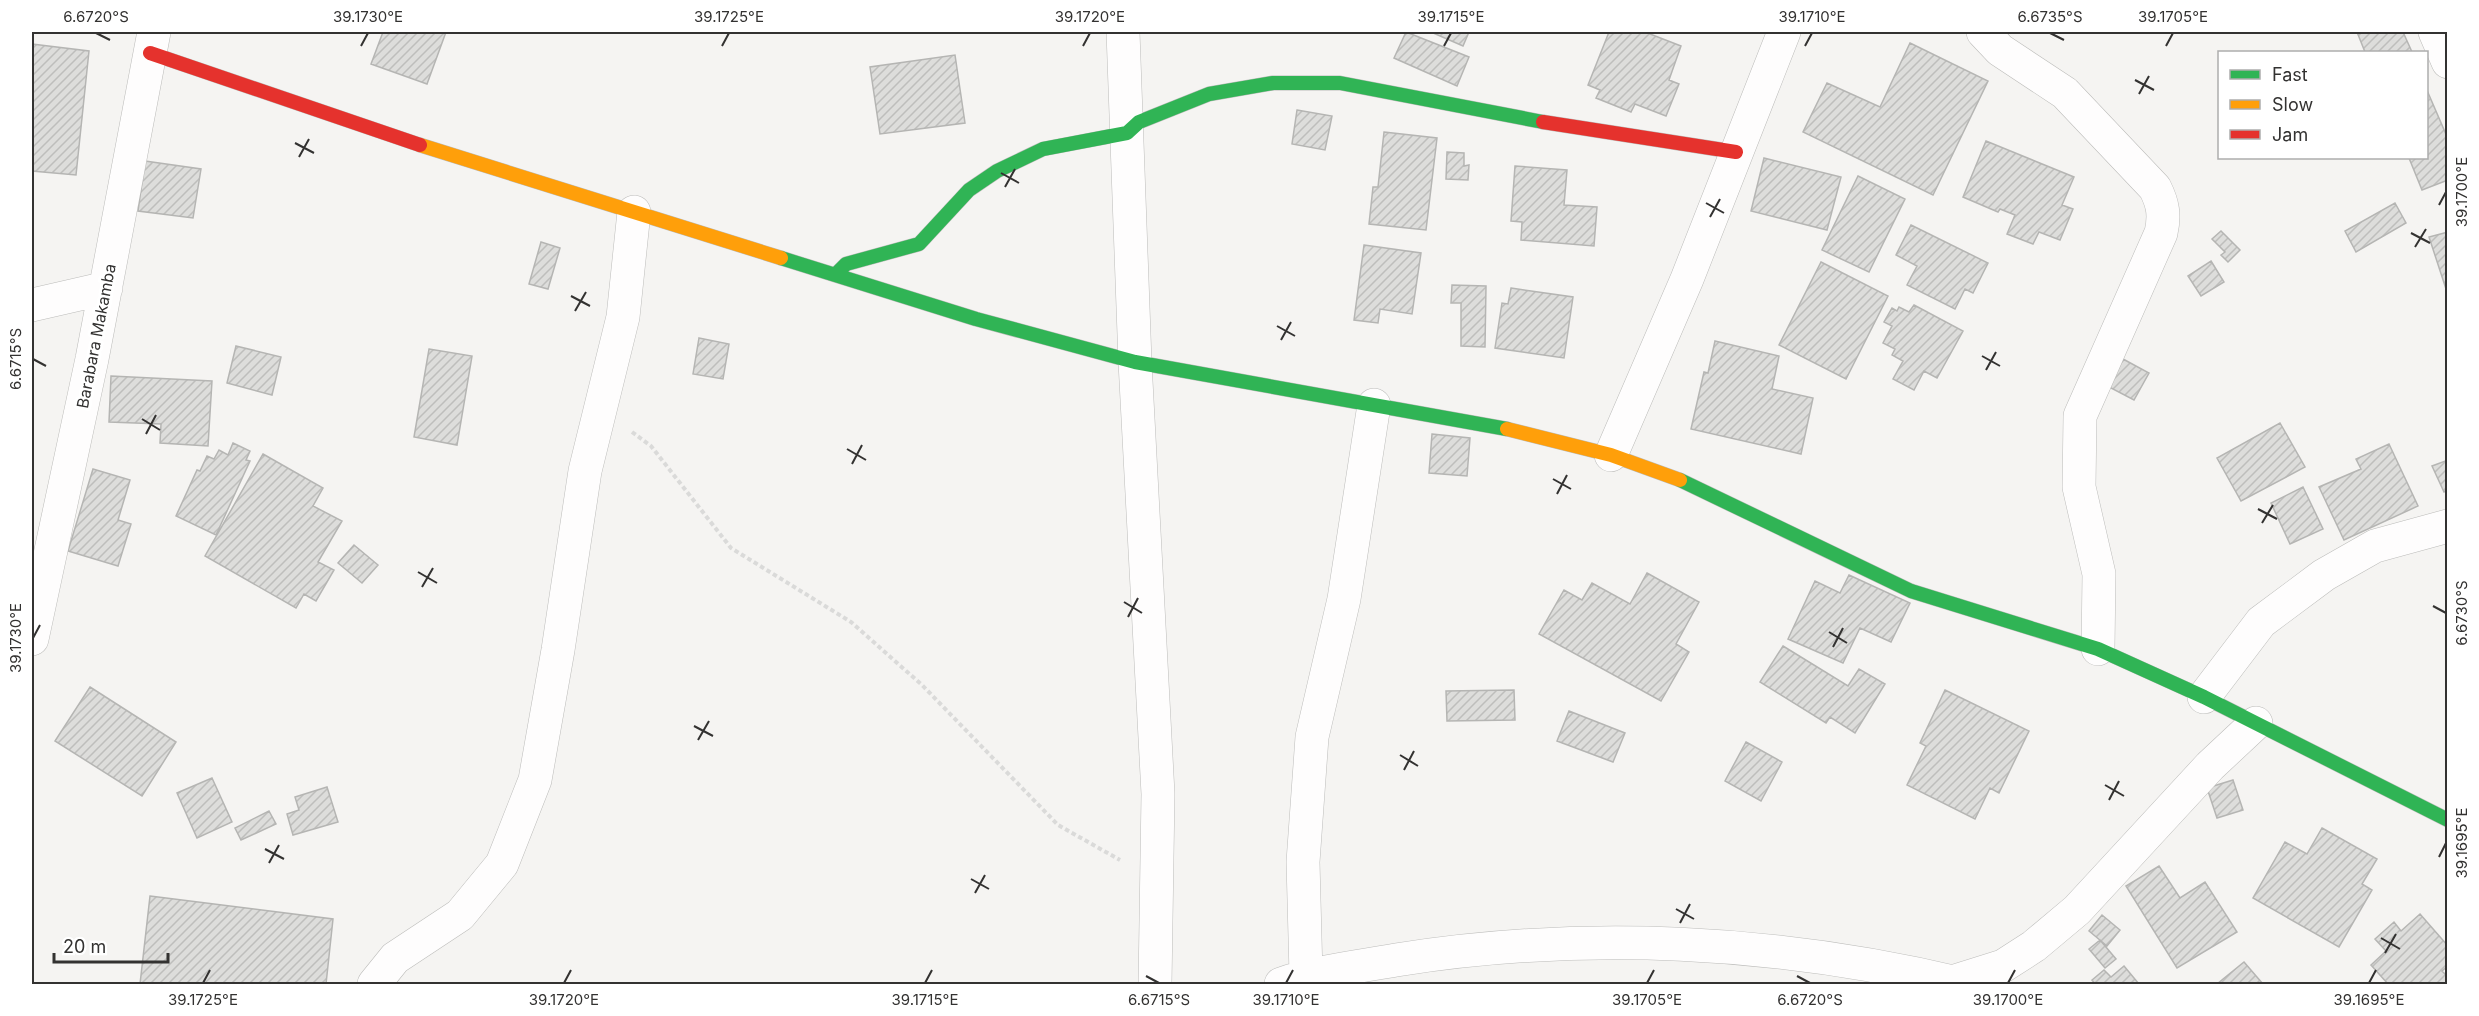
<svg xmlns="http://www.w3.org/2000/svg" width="2479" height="1016" font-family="Inter,sans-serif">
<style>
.building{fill:url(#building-hatch);stroke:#b5b5b3;stroke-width:1.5}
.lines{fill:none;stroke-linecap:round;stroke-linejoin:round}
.street-casing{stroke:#bcbcba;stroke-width:34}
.fast-casing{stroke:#bcbcba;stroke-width:15}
.slow-casing{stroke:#bcbcba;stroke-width:15}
.jam-casing{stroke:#bcbcba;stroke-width:15}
.path{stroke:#dadad9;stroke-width:4;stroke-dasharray:4.5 3;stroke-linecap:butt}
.street{stroke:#fefdfd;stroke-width:33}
.fast{stroke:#30b455;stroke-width:14}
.slow{stroke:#ff9f0a;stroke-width:14}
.jam{stroke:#e5322d;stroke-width:14}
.ticks{fill:none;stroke:#333231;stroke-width:2}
.labels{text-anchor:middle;stroke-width:6;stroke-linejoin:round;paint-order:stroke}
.street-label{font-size:16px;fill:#333231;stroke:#fff}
.neatline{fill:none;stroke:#333231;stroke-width:2}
.ticks-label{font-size:15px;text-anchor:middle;fill:#333231}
</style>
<defs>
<pattern id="building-hatch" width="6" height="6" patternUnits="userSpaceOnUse" patternTransform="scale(1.5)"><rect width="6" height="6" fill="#dddddb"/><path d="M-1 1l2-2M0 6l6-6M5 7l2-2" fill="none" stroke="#bebebc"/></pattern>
</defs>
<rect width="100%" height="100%" fill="#f5f4f2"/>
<path class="building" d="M383,32H446L427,84L371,64Z
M1406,32L1469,57L1457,86L1394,58Z
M1431,32H1469L1463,46Z
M1609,32H1645L1681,46L1669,80L1679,84L1666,116L1635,104L1631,112L1596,98L1600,90L1588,85Z
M2357,32H2403L2412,52H2365Z
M1910,43L1988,81L1933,195L1803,132L1827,83L1880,107Z
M32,44L89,51L76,175L32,171Z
M955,55L965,123L880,134L870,67Z
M2426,88L2448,139V180L2422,190L2409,158H2426Z
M1297,110L1332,116L1325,150L1292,144Z
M1384,132L1437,138L1426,230L1369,224L1373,187H1378Z
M1986,141L2074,177L2062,205L2073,209L2060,240L2039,232L2033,244L2007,234L2015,215L2000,209L1998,212L1963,197Z
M1447,152L1464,153V166L1469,165L1468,180L1446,179Z
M1764,158L1841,177L1827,230L1751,211Z
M145,161L201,169L193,218L138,211Z
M1515,166L1567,170L1564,205L1597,207L1594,246L1521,240L1522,222L1511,221Z
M1858,176L1905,199L1869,272L1822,250Z
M2395,203L2406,223L2356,252L2345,231Z
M1911,225L1988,263L1973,293L1965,289L1955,309L1907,285L1917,266L1896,255Z
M2221,231L2240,250L2228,262L2221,255L2225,252L2212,239Z
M2448,232V295L2429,237Z
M541,242L560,248L548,289L529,284Z
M1364,245L1421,253L1412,314L1380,309L1378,323L1354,320Z
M2211,261L2224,282L2201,296L2188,276Z
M1821,262L1888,296L1846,379L1779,345Z
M1452,285L1486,286L1485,347L1461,346V303H1451Z
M1511,288L1573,297L1564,358L1495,348L1502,303L1508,304Z
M1914,305L1963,331L1937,378L1924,371L1914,390L1893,379L1903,361L1892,355L1895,349L1883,343L1892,326L1884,322L1892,308L1897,311L1899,307L1909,312Z
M699,338L729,344L723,379L693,374Z
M1715,341L1779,356L1772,389L1813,398L1801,454L1691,429L1704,372L1708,373Z
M236,346L281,357L272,395L227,383Z
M429,349L472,356L457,445L414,437Z
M2123,359L2149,373L2134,400L2109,387Z
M111,376L212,381L208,446L160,443L161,424L109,422Z
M2280,423L2305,467L2241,501L2217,458Z
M1432,434L1470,438L1467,476L1429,473Z
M233,443L250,451L246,460L250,461L216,535L176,516L197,470L200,471L207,456L214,459L219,450L228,455Z
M2389,444L2418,506L2344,540L2319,487L2361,469L2356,459Z
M263,454L323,488L313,506L342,521L318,562L334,570L316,601L304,594L296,608L205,556Z
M2448,460V490L2444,492L2432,466Z
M93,469L130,480L118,520L131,524L118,566L68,551Z
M2303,487L2323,529L2290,544L2271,503Z
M354,545L378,565L362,583L338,563Z
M1647,573L1699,602L1676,644L1689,652L1661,701L1539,634L1564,590L1582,600L1592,583L1630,604Z
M1849,575L1910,603L1891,642L1860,628L1843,663L1788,639L1815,581L1840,593Z
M1783,646L1848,686L1859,669L1885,684L1855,733L1830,717L1826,723L1760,682Z
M90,687L176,742L142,796L55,741Z
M1514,690L1515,720L1447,721L1446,691Z
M1945,690L2029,731L1999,793L1990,788L1975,819L1907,785L1926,746L1920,743Z
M1569,711L1625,733L1613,762L1557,741Z
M1746,742L1782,762L1761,801L1725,781Z
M212,778L232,822L197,838L177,793Z
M2233,780L2243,810L2217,818L2207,788Z
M327,787L338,822L293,835L287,814L299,810L295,797Z
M269,811L276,824L241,840L235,828Z
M2322,828L2377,859L2362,884L2372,890L2339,947L2253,898L2285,842L2307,854Z
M2159,866L2180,898L2205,882L2237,932L2177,968L2126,886Z
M150,896L333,919L326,984H140Z
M2420,914L2448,946V966L2442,971L2448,977V984H2388L2371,965L2386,951L2375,939L2394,922L2401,931Z
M2102,915L2120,930L2107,946L2089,931Z
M2100,940L2116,959L2105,968L2089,949Z
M2244,962L2263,984H2217Z
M2124,966L2139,984H2095L2092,980L2104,970L2111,977Z"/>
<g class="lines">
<defs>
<path id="street" d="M1123,32L1135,362L1158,794L1155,984
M1983,32L2000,50L2065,93L2155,188C2163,204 2165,215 2161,233L2080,416L2079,487L2099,574L2098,649
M2435,32L2448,62
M32,305L106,288
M1611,455L1687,279L1784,32
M32,639L92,359L154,32
M2204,697L2261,622L2324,575L2375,546L2448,526
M1306,975L1303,862L1312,737L1344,599L1374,405
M1952,982L2003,966L2034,946L2077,910L2210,766L2256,723
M374,984L395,958L460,915L502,864L535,780L558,650L585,471L623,317L634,212
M1281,984C1318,971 1357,967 1396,960C1584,930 1778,940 1962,984"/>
<path id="fast" d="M781,258L976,319L1135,362L1507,429
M836,274L846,264L919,244L969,190L997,171L1043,149L1127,133L1139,122L1209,94L1273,83H1340L1543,122
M1680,480L1911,591L2098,649L2204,697L2448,820"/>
<path id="slow" d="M420,145L781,258
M1507,429L1611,455L1680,480"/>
<path id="jam" d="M150,53L420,145
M1543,122L1736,152"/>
</defs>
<use href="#street" class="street-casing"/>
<use href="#fast" class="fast-casing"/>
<use href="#slow" class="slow-casing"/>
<use href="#jam" class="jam-casing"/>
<path class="path" d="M632,432L651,446L731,548L851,622L922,685L1058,825L1120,860"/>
<use href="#street" class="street"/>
<use href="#fast" class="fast"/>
<use href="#slow" class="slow"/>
<use href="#jam" class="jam"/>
</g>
<path class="ticks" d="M96,33L110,40M2050,33L2064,40M361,46L368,33M722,46L729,33M1083,46L1090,33M1444,46L1451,33M1805,46L1812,33M2166,46L2173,33M2135,80L2154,90M2139,94L2149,76M295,143L314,153M299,157L309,139M1001,173L1019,183M1005,187L1015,169M1706,203L1724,213M2439,205L2446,192M1710,217L1720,199M2411,233L2430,243M2415,247L2426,229M571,296L590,306M575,311L586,292M1277,326L1295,336M1281,340L1291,322M1982,356L2000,366M33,359L46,366M1986,370L1996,352M142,419L160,430M146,434L156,415M847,449L866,460M852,464L862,445M1553,479L1571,489M1557,494L1567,475M2258,509L2277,519M2262,523L2273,505M418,572L437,583M422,587L433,568M1124,602L1142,613M2433,606L2446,613M1128,617L1138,598M1829,632L1847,643M33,638L40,625M1833,647L1843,628M694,726L713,736M698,740L709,721M1400,755L1418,766M1404,770L1414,751M2105,785L2124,796M2109,800L2119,781M265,849L284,859M2439,857L2446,843M269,863L279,845M971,879L989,889M975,893L985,875M1676,909L1694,919M1680,923L1690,904M2381,938L2400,949M2385,953L2396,934M1146,976L1159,983M1797,976L1810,983M203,983L210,970M564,983L571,970M925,983L932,970M1286,983L1293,970M1647,983L1654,970M2008,983L2015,970M2369,983L2376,970"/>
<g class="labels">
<g class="street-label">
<text transform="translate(96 336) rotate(-79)" y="6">Barabara Makamba</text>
</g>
</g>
<rect width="2479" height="1016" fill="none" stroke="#ffffff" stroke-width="66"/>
<rect x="2218" y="51" width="210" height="108" fill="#ffffff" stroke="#adadad" stroke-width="1.5"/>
<rect x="2230" y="70" width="30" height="9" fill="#30b455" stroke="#adadad" stroke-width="1.5"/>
<text x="2272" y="81" font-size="18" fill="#333231">Fast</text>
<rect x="2230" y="100" width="30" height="9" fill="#ff9f0a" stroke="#adadad" stroke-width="1.5"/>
<text x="2272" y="111" font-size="18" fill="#333231">Slow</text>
<rect x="2230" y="130" width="30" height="9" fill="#e5322d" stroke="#adadad" stroke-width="1.5"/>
<text x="2272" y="141" font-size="18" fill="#333231">Jam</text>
<path d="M54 953v9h114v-9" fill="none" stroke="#333231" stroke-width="3"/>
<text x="63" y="953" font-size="18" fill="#333231" stroke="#ffffff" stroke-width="4.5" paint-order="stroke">20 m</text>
<rect x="33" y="33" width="2413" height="950" class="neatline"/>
<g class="ticks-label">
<text x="96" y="22">6.6720°S</text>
<text x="368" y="22">39.1730°E</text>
<text x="729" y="22">39.1725°E</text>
<text x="1090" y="22">39.1720°E</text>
<text x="1451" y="22">39.1715°E</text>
<text x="1812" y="22">39.1710°E</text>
<text x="2050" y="22">6.6735°S</text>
<text x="2173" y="22">39.1705°E</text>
<text transform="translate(2462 192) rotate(-90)" y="5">39.1700°E</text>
<text transform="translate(16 359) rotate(-90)" y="5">6.6715°S</text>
<text transform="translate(2462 613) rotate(-90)" y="5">6.6730°S</text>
<text transform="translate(16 638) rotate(-90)" y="5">39.1730°E</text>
<text transform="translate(2462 843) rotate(-90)" y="5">39.1695°E</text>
<text x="203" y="1005">39.1725°E</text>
<text x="564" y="1005">39.1720°E</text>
<text x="925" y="1005">39.1715°E</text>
<text x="1159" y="1005">6.6715°S</text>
<text x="1286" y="1005">39.1710°E</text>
<text x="1647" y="1005">39.1705°E</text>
<text x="1810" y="1005">6.6720°S</text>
<text x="2008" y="1005">39.1700°E</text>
<text x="2369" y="1005">39.1695°E</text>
</g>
</svg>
